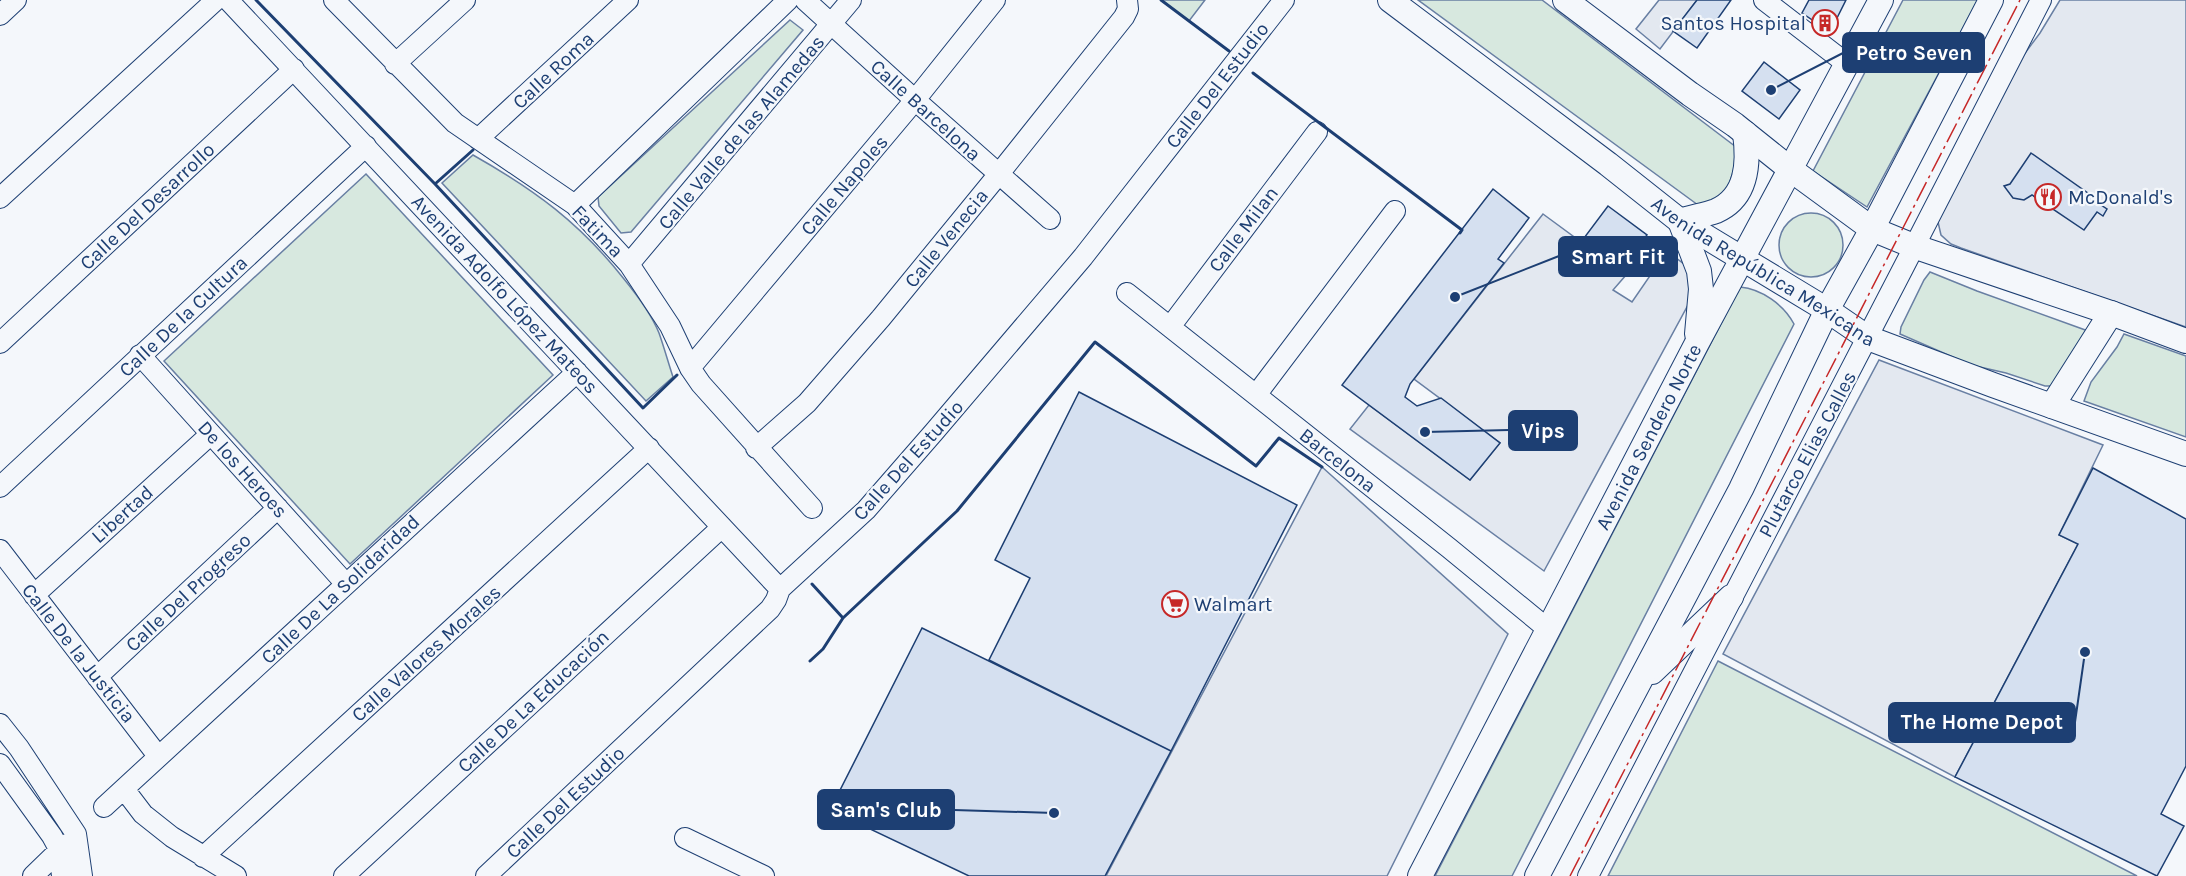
<svg xmlns="http://www.w3.org/2000/svg" width="2186" height="876" font-family="Karla,sans-serif">
<style>
.green{fill:#d7e8df;stroke:#687fa3;stroke-width:1.5}
.parking{fill:#e3e8f0;stroke:#687fa3;stroke-width:1.5}
.building{fill:#d5e0f0;stroke:#1d3f73;stroke-width:1.5}
.lines{fill:none;stroke-linecap:round;stroke-linejoin:round}
.minor-casing{stroke:#1d3f73;stroke-width:22}
.major-casing{stroke:#1d3f73;stroke-width:26}
.minor{stroke:#f4f7fb;stroke-width:20}
.major{stroke:#f4f7fb;stroke-width:24}
.wall{stroke:#1d3f73;stroke-width:3}
.power{stroke:#c62828;stroke-width:1.5;stroke-dasharray:21 4.5 3 4.5;stroke-linecap:butt}
.labels{text-anchor:middle;stroke-width:4.5;stroke-linejoin:round;paint-order:stroke}
.poi-label{font-size:20px;fill:#1d3f73;stroke:#f4f7fb;text-anchor:start}
.street-label{font-size:20px;fill:#1d3f73;stroke:#f4f7fb}
.leader{fill:none;stroke:#1d3f73;stroke-width:2}
.callout-dot{fill:#1d3f73;stroke:#f4f7fb;stroke-width:2}
.callout{fill:#1d3f73;stroke:#1d3f73;stroke-width:2}
.callout-label{font-size:21px;text-anchor:middle;font-weight:bold;fill:#fff}
</style>
<rect width="100%" height="100%" fill="#f4f7fb"/>
<path class="green" d="M1161,0H1205L1189,21Z
M1418,0H1542L1740,150L1725,197L1698,205Z
M1903,0H1978L1867,207L1813,171Z
M790,20L803,30L631,232L621,233L599,206L598,197Z
M473,155C535,190 580,223 624,279C637,295 651,313 659,333C664,347 668,362 673,377L646,401L442,183Z
M366,174L553,375L350,564L164,361Z
M1779 245a32 32 0 1 1 64 0a32 32 0 1 1-64 0Z
M1930,272L1977,291L2088,331L2054,386H2045L2006,373L1971,365L1900,334L1901,327L1924,280Z
M1740,287C1762,289 1784,305 1794,324L1512,876H1435Z
M2124,334L2186,356V437L2084,401L2091,382L2117,347Z
M1718,661L2137,876H1608Z"/>
<path class="parking" d="M1659,0H1697L1660,49L1636,29Z
M2060,0H2186V327L1961,248L1951,244L1941,235L1938,222L1940,216L2020,60L2040,33Z
M1543,214L1626,275L1613,290L1632,302L1667,251L1693,271L1695,292L1544,571L1350,429L1369,405L1470,480L1500,443L1414,379Z
M1879,360L2103,445L2059,535L2078,544L1955,777L1723,654Z
M1322,467L1508,634L1387,876H1106Z"/>
<path class="building" d="M1697,0H1731L1697,48L1673,31Z
M1809,0H1846L1830,32L1802,13Z
M1764,62L1800,90L1779,119L1742,91Z
M2031,153L2102,203L2101,205L2107,209L2103,216L2097,212L2084,230L2032,195L2024,200L2013,198L2004,186L2010,184Z
M1493,189L1529,218L1498,259L1504,263L1410,384L1405,397L1417,406L1441,398L1500,443L1470,480L1342,385Z
M1608,206L1647,235L1618,271L1581,242Z
M1079,392L1297,505L1171,751L989,660L1030,578L995,560Z
M2093,468L2186,519V766L2161,814L2184,826L2157,876L1955,777L2078,544L2059,535Z
M922,628L1171,751L1105,876H969L830,810Z"/>
<g class="lines">
<defs>
<path id="minor" d="M228,0L780,589
M334,0L455,123L575,205L629,264L670,326L690,368L701,384L812,508
M805,0L915,100L1050,219
M1764,0L1847,64
M0,15L16,0
M395,64L465,0
M478,139L628,0
M0,198L216,0
M575,205L788,0
M629,264L851,0
M1127,293L1449,548L1549,630
M1170,327L1317,132
M0,343L294,69
M140,355L346,584
M690,368L915,100L995,0
M1256,395L1395,211
M756,448L807,403L881,318L998,175L1124,17L1128,9L1127,0
M0,487L366,146
M0,550L158,756
M34,595L211,434
M97,677L278,508
M0,724L19,748L76,834L82,876
M0,764L52,836L59,849L62,876
M124,789L143,814L172,837L236,876
M104,807L577,372
M685,838L764,876
M203,857L649,448
M33,876L66,844
M344,876L722,527
M486,876L770,609L776,600L780,589L866,510L934,432L1083,257L1284,0
M1588,876C1738,583 1892,293 2041,0"/>
<g id="major">
<path id="s1" d="M1390,0L1608,164L1680,221L1827,310L1868,338L1993,385L2186,454"/>
<path d="M1565,0L1690,94L1735,125L1790,169L1872,229L1916,247L2111,313L2186,341"/>
<path d="M1680,221C1692,217 1705,215 1716,211C1748,197 1749,162 1745,133"/>
<path d="M1680,221L1699,271L1701,289L1697,334"/>
<path d="M2052,406L2111,313"/>
<path d="M1652,672L1731,597"/>
<path id="s2" d="M1420,876L1697,343L1881,0"/>
<path d="M1537,876L1741,489L1827,310L1872,229L1991,0"/>
</g>
</defs>
<use href="#minor" class="minor-casing"/>
<use href="#major" class="major-casing"/>
<use href="#minor" class="minor"/>
<use href="#major" class="major"/>
<path class="wall" d="M256,0L435,184
M1161,0L1229,51
M1253,73L1462,230L1460,233
M473,150L435,184L643,408L677,375
M812,584L843,618L957,511L1095,342L1256,466L1279,438L1322,467
M810,661L823,649L843,618"/>
<path class="power" d="M1570,876L2020,0"/>
</g>
<defs>
<symbol id="building-ring" viewBox="-11 -11 22 22"><circle r="9.5" fill="#f4f7fb" stroke="#c62828" stroke-width="1.5"/><path d="M-4-6H4V6H1V3H-1V6H-4ZM-2.5-4.3h1.7v1.8h-1.7ZM.8-4.3h1.7v1.8H.8ZM-2.5-1h1.7V.8h-1.7ZM.8-1h1.7V.8H.8Z" fill="#c62828"/></symbol>
<symbol id="restaurant-ring" viewBox="-11 -11 22 22"><circle r="9.5" fill="#f4f7fb" stroke="#c62828" stroke-width="1.5"/><path d="M-5-6h1v4h1v-4h1v4h1v-4h1v5L-1.5 .5V6h-2V.5L-5-1ZM5-6V6H3V1.5H1.5Q1.5-4 5-6Z" fill="#c62828"/></symbol>
<symbol id="supermarket-ring" viewBox="-11 -11 22 22"><circle r="9.5" fill="#f4f7fb" stroke="#c62828" stroke-width="1.5"/><path d="M-6-5.5h2.5l.6 2H6L4.5 2H-2.5L-4.4-4H-6ZM-1.5 3.2a1.3 1.3 0 1 0 .1 0ZM3 3.2a1.3 1.3 0 1 0 .1 0Z" fill="#c62828"/></symbol>
</defs>
<g fill-rule="evenodd">
<use href="#building-ring" x="1810" y="8" width="30" height="30"/>
<use href="#restaurant-ring" x="2033" y="182" width="30" height="30"/>
<use href="#supermarket-ring" x="1160" y="589" width="30" height="30"/>
</g>
<g class="labels">
<g class="poi-label">
<text x="1806" y="30" text-anchor="end">Santos Hospital</text>
<text x="2068" y="204">McDonald's</text>
<text x="1194" y="611">Walmart</text>
</g>
<g class="street-label">
<text transform="translate(553 70) rotate(-43)" y="7">Calle Roma</text>
<text transform="translate(1217 85) rotate(-52)" y="7">Calle Del Estudio</text>
<text transform="translate(926 110) rotate(42)" y="7">Calle Barcelona</text>
<text transform="translate(741 132) rotate(-50)" y="7">Calle Valle de las Alamedas</text>
<text transform="translate(844 185) rotate(-50)" y="7">Calle Napoles</text>
<text transform="translate(147 206) rotate(-43)" y="7">Calle Del Desarrollo</text>
<text transform="translate(1243 229) rotate(-53)" y="7">Calle Milan</text>
<text transform="translate(598 231) rotate(46)" y="7">Fatima</text>
<text transform="translate(946 238) rotate(-51)" y="7">Calle Venecia</text>
<text dy="7" stroke="none"><textPath href="#s1" startOffset="462">Avenida República Mexicana</textPath></text>
<text transform="translate(505 294) rotate(47)" y="7">Avenida Adolfo López Mateos</text>
<text transform="translate(183 316) rotate(-43)" y="7">Calle De la Cultura</text>
<text dy="7" stroke="none"><textPath href="#s2" startOffset="495">Avenida Sendero Norte</textPath></text>
<text transform="translate(1807 454) rotate(-62)" y="7">Plutarco Elias Calles</text>
<text transform="translate(908 460) rotate(-48)" y="7">Calle Del Estudio</text>
<text transform="translate(1338 460) rotate(38)" y="7">Barcelona</text>
<text transform="translate(243 469) rotate(48)" y="7">De los Heroes</text>
<text transform="translate(122 514) rotate(-42)" y="7">Libertad</text>
<text transform="translate(340 589) rotate(-43)" y="7">Calle De La Solidaridad</text>
<text transform="translate(188 592) rotate(-43)" y="7">Calle Del Progreso</text>
<text transform="translate(79 653) rotate(52)" y="7">Calle De la Justicia</text>
<text transform="translate(426 653) rotate(-42)" y="7">Calle Valores Morales</text>
<text transform="translate(533 701) rotate(-43)" y="7">Calle De La Educación</text>
<text transform="translate(565 802) rotate(-43)" y="7">Calle Del Estudio</text>
</g>
</g>
<path class="leader" d="M1771 90L1843 53M1455 297L1559 256M1425 432L1509 430M2085 652L2075 722M1054 813L954 810"/>
<g class="callout-dot">
<circle cx="1771" cy="90" r="6"/>
<circle cx="1455" cy="297" r="6"/>
<circle cx="1425" cy="432" r="6"/>
<circle cx="2085" cy="652" r="6"/>
<circle cx="1054" cy="813" r="6"/>
</g>
<g class="callout">
<rect x="1843" y="33" width="141" height="39" rx="6"/>
<rect x="1559" y="237" width="118" height="39" rx="6"/>
<rect x="1509" y="411" width="68" height="39" rx="6"/>
<rect x="1889" y="703" width="186" height="39" rx="6"/>
<rect x="818" y="790" width="136" height="39" rx="6"/>
</g>
<g class="callout-label">
<text x="1914" y="60">Petro Seven</text>
<text x="1618" y="264">Smart Fit</text>
<text x="1543" y="438">Vips</text>
<text x="1982" y="729">The Home Depot</text>
<text x="886" y="817">Sam's Club</text>
</g>
</svg>
